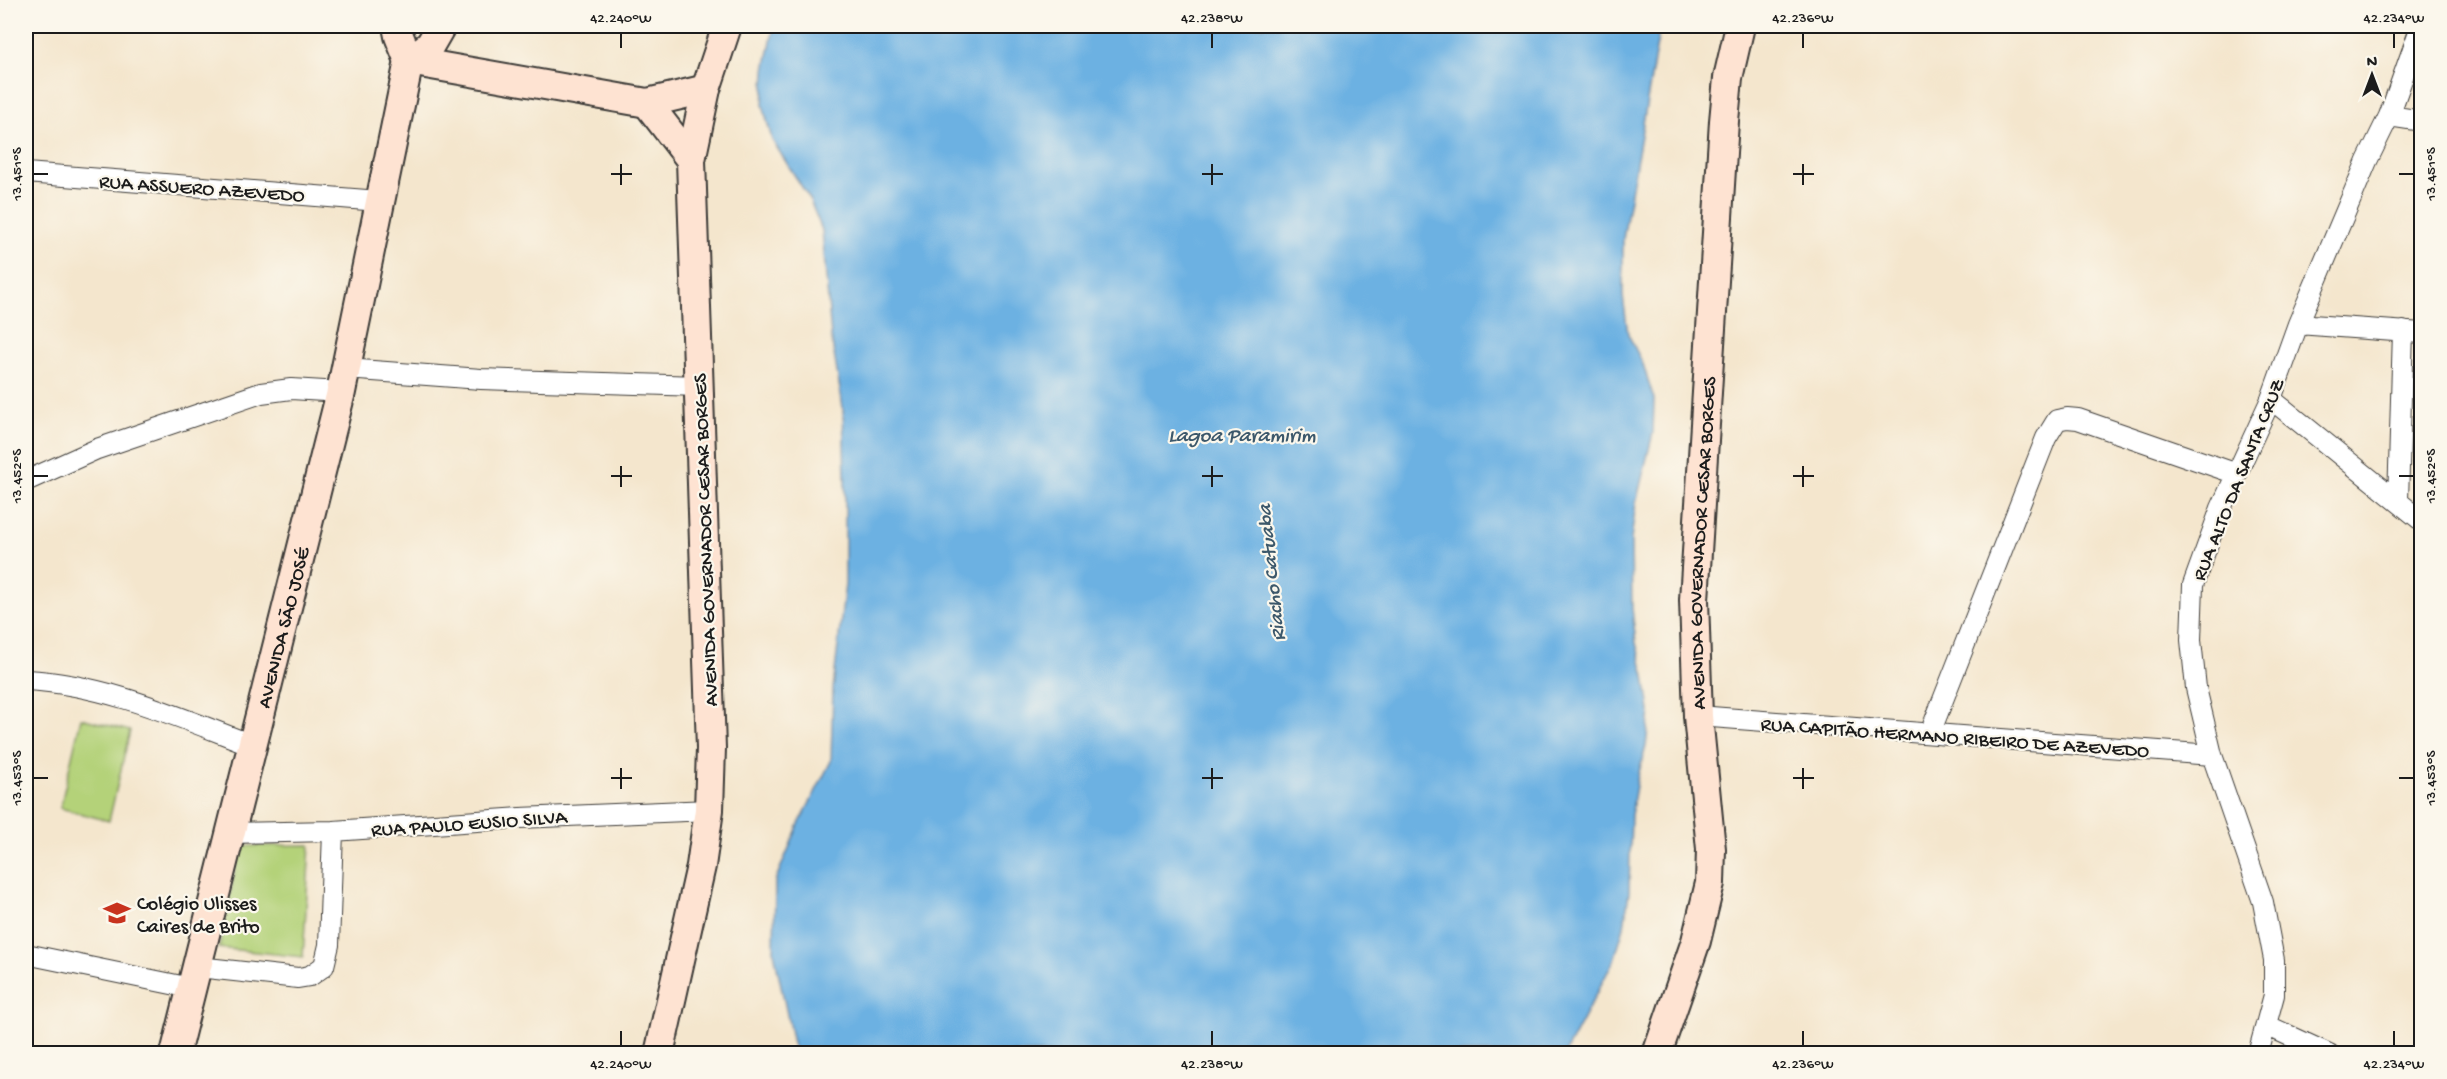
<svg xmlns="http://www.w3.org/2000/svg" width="2447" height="1079" font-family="'Gochi Hand',sans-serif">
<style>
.green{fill:#b4d279;stroke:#68774a;stroke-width:1.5}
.water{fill:#6cb1e2;stroke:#44667f;stroke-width:1.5}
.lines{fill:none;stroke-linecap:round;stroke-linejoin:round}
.street-casing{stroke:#3c3a37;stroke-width:22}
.secondary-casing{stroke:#3c3a37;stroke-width:32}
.street{stroke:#fff;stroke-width:20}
.secondary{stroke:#fee3d2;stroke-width:28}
.ticks{fill:none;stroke:#1c1c1c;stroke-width:2}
.labels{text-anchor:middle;stroke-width:4.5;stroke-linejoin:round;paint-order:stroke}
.street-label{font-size:20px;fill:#1c1c1c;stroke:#fbf7ec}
.poi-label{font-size:20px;fill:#1c1c1c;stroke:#fbf7ec;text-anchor:start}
.water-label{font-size:21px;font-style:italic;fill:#3c586b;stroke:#fbf7ec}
.neatline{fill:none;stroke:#1c1c1c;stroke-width:2}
.ticks-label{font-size:15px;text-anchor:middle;fill:#1c1c1c}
</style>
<rect width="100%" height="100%" fill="#fbf7ec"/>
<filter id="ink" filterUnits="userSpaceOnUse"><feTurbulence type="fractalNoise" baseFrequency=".0167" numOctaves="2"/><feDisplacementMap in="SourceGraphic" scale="12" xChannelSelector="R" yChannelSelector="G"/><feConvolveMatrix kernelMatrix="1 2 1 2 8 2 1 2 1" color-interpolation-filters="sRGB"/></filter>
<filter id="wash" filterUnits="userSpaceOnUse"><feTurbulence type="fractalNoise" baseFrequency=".008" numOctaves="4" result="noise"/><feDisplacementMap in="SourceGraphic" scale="24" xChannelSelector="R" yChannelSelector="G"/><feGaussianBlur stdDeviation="1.35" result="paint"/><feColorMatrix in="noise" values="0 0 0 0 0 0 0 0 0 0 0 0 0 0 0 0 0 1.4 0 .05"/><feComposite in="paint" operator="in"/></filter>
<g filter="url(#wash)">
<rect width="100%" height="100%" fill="#f4e6cd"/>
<path class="green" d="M81,718L130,731L109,821L60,808Z
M310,845L303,957L219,948L240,846Z"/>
<path class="water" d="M774,26H1660L1623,239V296L1628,334L1643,364L1654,399L1653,433L1636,503L1631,540L1632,608L1636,643L1645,676L1650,711L1646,746L1637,780L1631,815L1629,892L1624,927L1614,960L1565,1053H795L774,952L775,881L799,824L831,761L833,689L845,584V479L843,408L831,336L822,230L809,198L772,140L763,105L765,70Z"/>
</g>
<g filter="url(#ink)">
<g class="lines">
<defs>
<path id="street" d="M2389,116L2422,121
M26,173L379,201
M2298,324L2422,333
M346,369L481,379L699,386
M2271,399L2422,521
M26,481L97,449L261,393L291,389L341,392
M2398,501L2403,331
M26,680C105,684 178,717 252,745
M1698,716L2212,755
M1930,733L2046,438L2057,420L2067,418L2078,419L2237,474
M230,833L333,831L520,818L709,810
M26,954L191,988
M198,967L298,978L310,976L324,966L329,945L333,831
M2266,1025L2329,1054
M2258,1054L2274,995V960L2263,902L2212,755L2196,688L2191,640L2193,585L2221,508L2271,399L2298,324L2367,161L2389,116L2421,26"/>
<g id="secondary">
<path d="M397,26L399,36L409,61"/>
<path d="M409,61L647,103L706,89"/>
<path d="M409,61L430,45L441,26"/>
<path d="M647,103L691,160"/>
<path id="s1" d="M175,1054L341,392L409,61"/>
<path d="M659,1054L701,866L709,810L711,748L691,160L706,89L727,26"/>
<path id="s2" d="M1657,1054L1696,941L1710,883L1711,849L1698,716L1694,600L1724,121L1728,78L1740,26"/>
</g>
</defs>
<use href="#street" class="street-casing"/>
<use href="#secondary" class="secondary-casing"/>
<use href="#street" class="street"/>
<use href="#secondary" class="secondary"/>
</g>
</g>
<path class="ticks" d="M621,33V48M1212,33V48M1803,33V48M2394,33V48M621,164V185M1212,164V185M1803,164V185M33,174H48M611,174H632M1202,174H1223M1793,174H1814M2399,174H2414M621,466V487M1212,466V487M1803,466V487M33,476H48M611,476H632M1202,476H1223M1793,476H1814M2399,476H2414M621,768V789M1212,768V789M1803,768V789M33,778H48M611,778H632M1202,778H1223M1793,778H1814M2399,778H2414M621,1031V1046M1212,1031V1046M1803,1031V1046M2394,1031V1046"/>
<defs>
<symbol id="school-bare" viewBox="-9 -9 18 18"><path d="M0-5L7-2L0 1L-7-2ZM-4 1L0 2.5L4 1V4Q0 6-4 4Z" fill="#c8321e" stroke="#fbf7ec" stroke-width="2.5" paint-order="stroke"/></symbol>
</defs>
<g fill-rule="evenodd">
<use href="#school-bare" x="98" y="894" width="38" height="38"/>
</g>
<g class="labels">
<g class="street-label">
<text transform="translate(202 187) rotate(4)" y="7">RUA ASSUERO AZEVEDO</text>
<text transform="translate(2237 479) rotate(-68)" y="7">RUA ALTO DA SANTA CRUZ</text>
<text transform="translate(704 540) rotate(-92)" y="7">AVENIDA GOVERNADOR CESAR BORGES</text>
<text dy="7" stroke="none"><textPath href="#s2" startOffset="520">AVENIDA GOVERNADOR CESAR BORGES</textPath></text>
<text dy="7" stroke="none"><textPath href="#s1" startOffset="440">AVENIDA SÃO JOSÉ</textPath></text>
<text transform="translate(1955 736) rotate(4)" y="7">RUA CAPITÃO HERMANO RIBEIRO DE AZEVEDO</text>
<text transform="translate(469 822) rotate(-4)" y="7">RUA PAULO EUSIO SILVA</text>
</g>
<g class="poi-label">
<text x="137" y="909">Colégio Ulisses<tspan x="137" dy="23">Caires de Brito</tspan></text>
</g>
<g class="water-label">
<text x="1242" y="441">Lagoa Paramirim</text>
<text transform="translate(1270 573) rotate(-96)" y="7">Riacho Catuaba</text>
</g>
</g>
<rect width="2447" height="1079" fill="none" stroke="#fbf7ec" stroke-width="66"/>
<g transform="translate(2372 75)" stroke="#fbf7ec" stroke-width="4.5" paint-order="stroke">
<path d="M0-4.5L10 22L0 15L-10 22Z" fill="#1c1c1c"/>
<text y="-9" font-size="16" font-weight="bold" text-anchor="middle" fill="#1c1c1c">N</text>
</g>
<rect x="33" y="33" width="2381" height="1013" class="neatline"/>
<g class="ticks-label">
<text x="621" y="22">42.240°W</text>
<text x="1212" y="22">42.238°W</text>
<text x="1803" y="22">42.236°W</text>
<text x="2394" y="22">42.234°W</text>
<text transform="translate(16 174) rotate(-90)" y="5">13.451°S</text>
<text transform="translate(2430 174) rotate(-90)" y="5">13.451°S</text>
<text transform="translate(16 476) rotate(-90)" y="5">13.452°S</text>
<text transform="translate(2430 476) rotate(-90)" y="5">13.452°S</text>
<text transform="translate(16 778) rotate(-90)" y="5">13.453°S</text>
<text transform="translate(2430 778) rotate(-90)" y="5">13.453°S</text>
<text x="621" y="1068">42.240°W</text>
<text x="1212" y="1068">42.238°W</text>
<text x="1803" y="1068">42.236°W</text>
<text x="2394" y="1068">42.234°W</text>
</g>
</svg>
